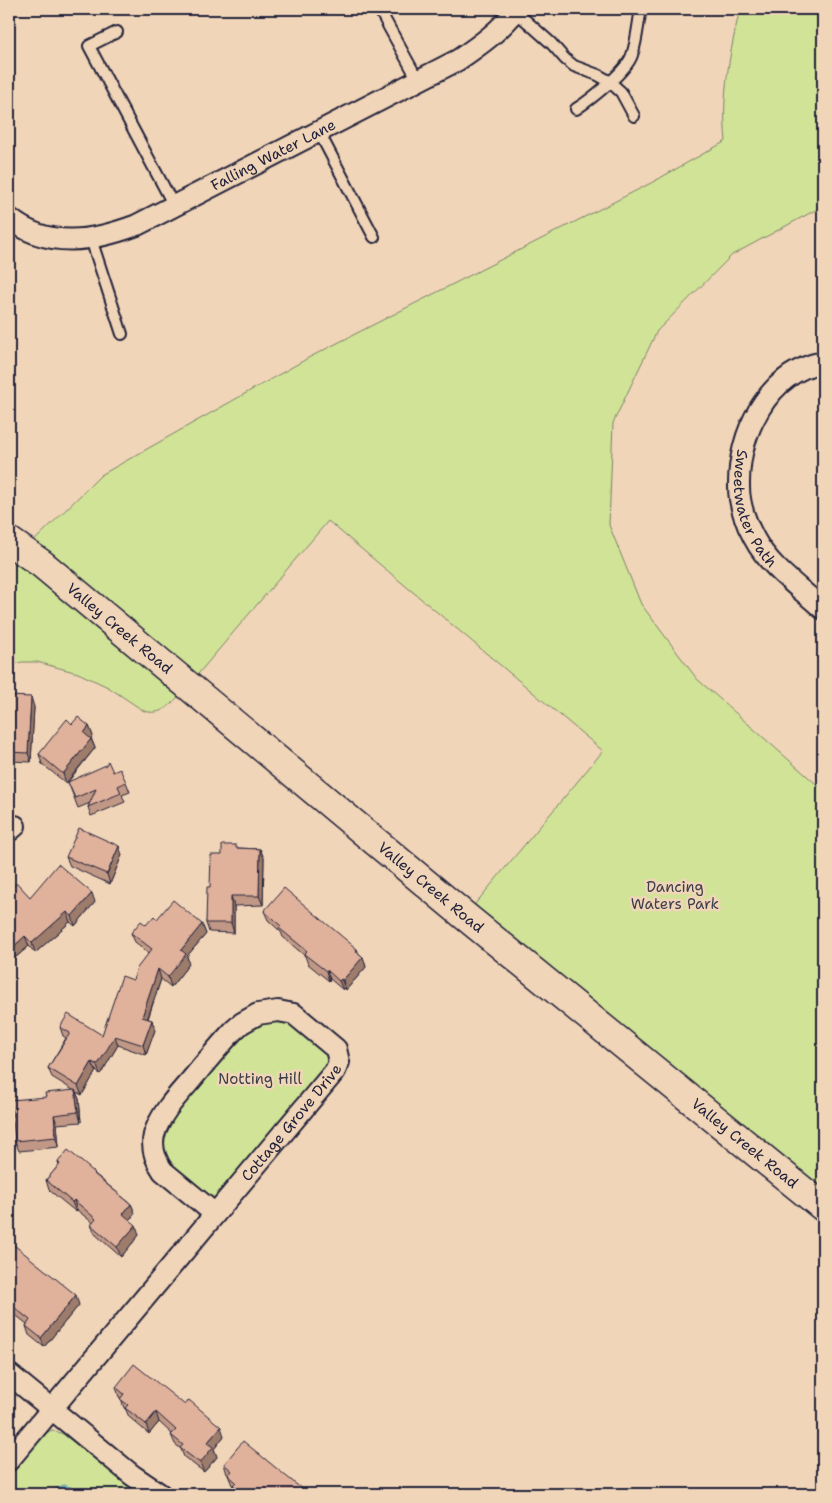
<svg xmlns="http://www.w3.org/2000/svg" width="832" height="1503" font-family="'Shantell Sans',sans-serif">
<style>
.green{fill:#d1e397;stroke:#7a8269}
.water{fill:#81d2db;stroke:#5b8c9b}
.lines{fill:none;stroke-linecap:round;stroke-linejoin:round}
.lane-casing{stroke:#22223b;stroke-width:14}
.street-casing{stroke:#22223b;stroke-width:24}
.secondary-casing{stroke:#22223b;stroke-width:31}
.lane{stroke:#f1d5b8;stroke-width:10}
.street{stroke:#f1d5b8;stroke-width:20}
.secondary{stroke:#f1d5b8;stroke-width:28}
.wall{fill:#c19885;stroke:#22223b}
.shaded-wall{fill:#9d7c6c;stroke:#22223b}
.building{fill:#e0b19b;stroke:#22223b}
.labels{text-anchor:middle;stroke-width:5;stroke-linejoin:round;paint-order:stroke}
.street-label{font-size:15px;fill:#22223b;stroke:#f1d5b8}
.park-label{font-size:15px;fill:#3c3f49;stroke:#f1d5b8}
</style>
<rect width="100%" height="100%" fill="#f1d5b8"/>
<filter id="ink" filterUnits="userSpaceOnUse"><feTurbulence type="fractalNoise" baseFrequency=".02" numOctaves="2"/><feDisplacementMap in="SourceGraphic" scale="10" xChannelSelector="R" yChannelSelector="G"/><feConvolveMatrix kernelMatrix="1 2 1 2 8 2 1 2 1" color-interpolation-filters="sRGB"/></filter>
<g filter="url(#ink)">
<path class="green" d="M740,9H823V206L732,255L657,331L613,423L609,525L641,604L697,679L823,790V1207L465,916L603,751L328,521L187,687C174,700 165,717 144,711L108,687L78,673L37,662H22L9,665V541L27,548L101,475L310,357L651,183L726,141C721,96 730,52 740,9Z
M278,1011L338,1053L215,1214L163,1171L158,1125L226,1038Z
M52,1430L63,1434L139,1494H9V1477L46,1433Z"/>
<path class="water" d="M64,1485L73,1488L79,1494H49L55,1489Z"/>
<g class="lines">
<defs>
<path id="lane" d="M379,9L418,80
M515,11L551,43L565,59L574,66L598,75L609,81L621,92L634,116
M117,32L89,46L174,206
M576,109C590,100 627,71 632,55C637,41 638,24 641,9
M319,132L374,237
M91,239L122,334"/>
<g id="street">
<path id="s1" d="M9,218C48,250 94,241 137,225L458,60C480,45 501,30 517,9"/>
<path id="s2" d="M823,362C767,373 738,434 739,487C739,504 746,524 754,538C769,567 800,588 823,609"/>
<path d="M9,831L15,826"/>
<path d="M9,1374L132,1475L160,1494"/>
<path id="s3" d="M9,1460L335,1071L339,1062L336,1049L294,1014L278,1011L258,1014L242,1023L234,1030C219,1046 205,1063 191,1080C177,1096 160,1114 154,1135C151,1148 156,1161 163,1171L215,1214"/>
</g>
<g id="secondary">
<path id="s4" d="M9,541L42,564L465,916L823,1207"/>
</g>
</defs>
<use href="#lane" class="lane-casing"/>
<use href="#street" class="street-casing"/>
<use href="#secondary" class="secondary-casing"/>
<use href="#lane" class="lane"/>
<use href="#street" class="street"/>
<use href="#secondary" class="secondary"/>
</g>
<path class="wall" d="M9,696L34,707L31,762L9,761Z
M72,724L89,726L93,736L91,738L95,748L68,782L113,772L126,782L130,792L122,795L125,802L91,816L88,807L90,803L78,808L68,782L66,783L42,764L39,754Z
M237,848L260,849L264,858L263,905L234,906V933L209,932L206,923L210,887Z
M122,855L110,884L70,866L66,857Z
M9,890L30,897L95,902L75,926L70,922L35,953L29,946L9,963Z
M264,911L357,949L359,954L363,957L366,967L346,990L345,988L343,990L330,979L329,981L308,964L305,956L283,937L281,932L268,920Z
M157,919L202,924L206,934L187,956L189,964L171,987L161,979L148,1019L152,1020L155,1030L146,1055L118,1045L102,1072L100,1074L96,1071L82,1095L76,1092L79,1099L81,1122L57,1124L59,1147L19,1151L15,1141L46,1097L73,1090L52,1077L48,1068L66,1038L63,1036L60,1027L102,1035L133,980L149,953L135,942L131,933Z
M58,1162L96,1175L131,1204L135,1213L130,1220L139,1235L121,1257L95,1234L91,1225L93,1223L77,1210L76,1212L49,1190L46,1180L59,1165Z
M9,1240L10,1242L79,1305L44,1347L29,1335L26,1326L27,1324L13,1313L9,1318Z
M116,1387L224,1436L214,1449L217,1457L204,1472L184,1457L181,1449L175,1444L171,1435L172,1434L159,1422L149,1434L129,1417L126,1410L124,1408L121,1398L119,1397Z
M224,1464L308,1494H236L234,1487L232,1485L228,1475H229L227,1474Z"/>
<path class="shaded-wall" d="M31,697L34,707L31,762L28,753Z
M89,726L93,736L87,743L84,733Z
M91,739L95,748L66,783L63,774Z
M119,846L122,855L110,884L107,874Z
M260,849L264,858L263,905L259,896Z
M92,893L95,902L75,926L72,916Z
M231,896L234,906V933L231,923Z
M67,912L70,922L35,953L32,943Z
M202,924L206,934L187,956L189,964L171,987L168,977L181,950Z
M25,936L29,946L9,963V951Z
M363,957L366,967L346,990L343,980Z
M158,969L161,979L145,1026L142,1017Z
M327,970L330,979L329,981L326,971Z
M341,979L345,988L343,990L339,981Z
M152,1020L155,1030L146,1055L143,1045Z
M115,1036L118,1045L102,1072L100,1074L96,1064Z
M92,1062L96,1071L82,1095L78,1086Z
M75,1090L79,1099L81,1122L78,1112Z
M54,1115L57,1124L59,1147L56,1137Z
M74,1200L77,1210L76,1212L72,1202Z
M131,1204L135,1213L126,1224L123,1214Z
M136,1225L139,1235L121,1257L117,1247Z
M76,1295L79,1305L44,1347L41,1338Z
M10,1304L13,1313L9,1318V1305Z
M156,1412L159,1422L149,1434L146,1424Z
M221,1427L224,1436L214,1449L217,1457L204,1472L200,1463L207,1443Z"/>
<path class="building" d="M9,696L31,697L28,753L9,752Z
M78,717L89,726L84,733L91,739L63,774L39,754L67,719L72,724Z
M108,761L113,772L120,769L126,782L118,786L121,793L88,807L96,789L75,798L68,782L106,765Z
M79,828L119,846L107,874L66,857Z
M222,845H236V848L260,849L259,896H231V923H206L207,887H210L211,855H222Z
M58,864L92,893L72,916L67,912L32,943L25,936L9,951V890L17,883L30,897Z
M284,888L357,949L356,951L363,957L343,980L341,979L339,981L327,970L326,971L304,954L307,951L279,928L281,926L264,911Z
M173,900L202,924L181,950L186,954L168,977L158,969L142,1017L152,1020L143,1045L115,1036L99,1063L96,1064L92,1062L78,1086L48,1068L70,1033L60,1027L68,1014L102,1035L122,976L133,980L137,968L152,949L131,933L141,921L146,925L154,916L157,919Z
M75,1090L78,1112L54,1115L56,1137L15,1141L11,1100L46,1097L45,1093Z
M68,1150L95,1173L94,1174L131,1204L123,1214L136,1225L117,1247L91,1225L96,1219L74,1200L72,1202L46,1180L60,1164L58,1162Z
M9,1241L76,1295L41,1338L26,1326L30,1320L10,1304L9,1305Z
M134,1364L185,1405L189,1400L221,1427L207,1443L213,1447L200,1463L180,1448L183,1445L171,1435L176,1430L156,1412L146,1424L125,1408L128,1405L120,1399L124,1394L116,1387Z
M243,1441L308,1494H244L233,1485L236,1482L228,1475L232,1471L224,1464Z"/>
</g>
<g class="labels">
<g class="street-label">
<text dy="5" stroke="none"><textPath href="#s1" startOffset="288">Falling Water Lane</textPath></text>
<text dy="5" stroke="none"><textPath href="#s2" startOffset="188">Sweetwater Path</textPath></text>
<text dy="5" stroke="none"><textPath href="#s4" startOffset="141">Valley Creek Road</textPath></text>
<text dy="5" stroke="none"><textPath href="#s4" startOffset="546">Valley Creek Road</textPath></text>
<text dy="5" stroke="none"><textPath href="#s3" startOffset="440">Cottage Grove Drive</textPath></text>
<text dy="5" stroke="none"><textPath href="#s4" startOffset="951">Valley Creek Road</textPath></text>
</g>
<g class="park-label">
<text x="675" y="892">Dancing<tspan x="675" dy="17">Waters Park</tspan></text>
<text x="260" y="1084">Notting Hill</text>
</g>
</g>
<rect width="832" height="1503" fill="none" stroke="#f1d5b8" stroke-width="30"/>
<rect x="15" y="15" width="802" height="1473" fill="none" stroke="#22223b" stroke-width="2" filter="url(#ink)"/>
</svg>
